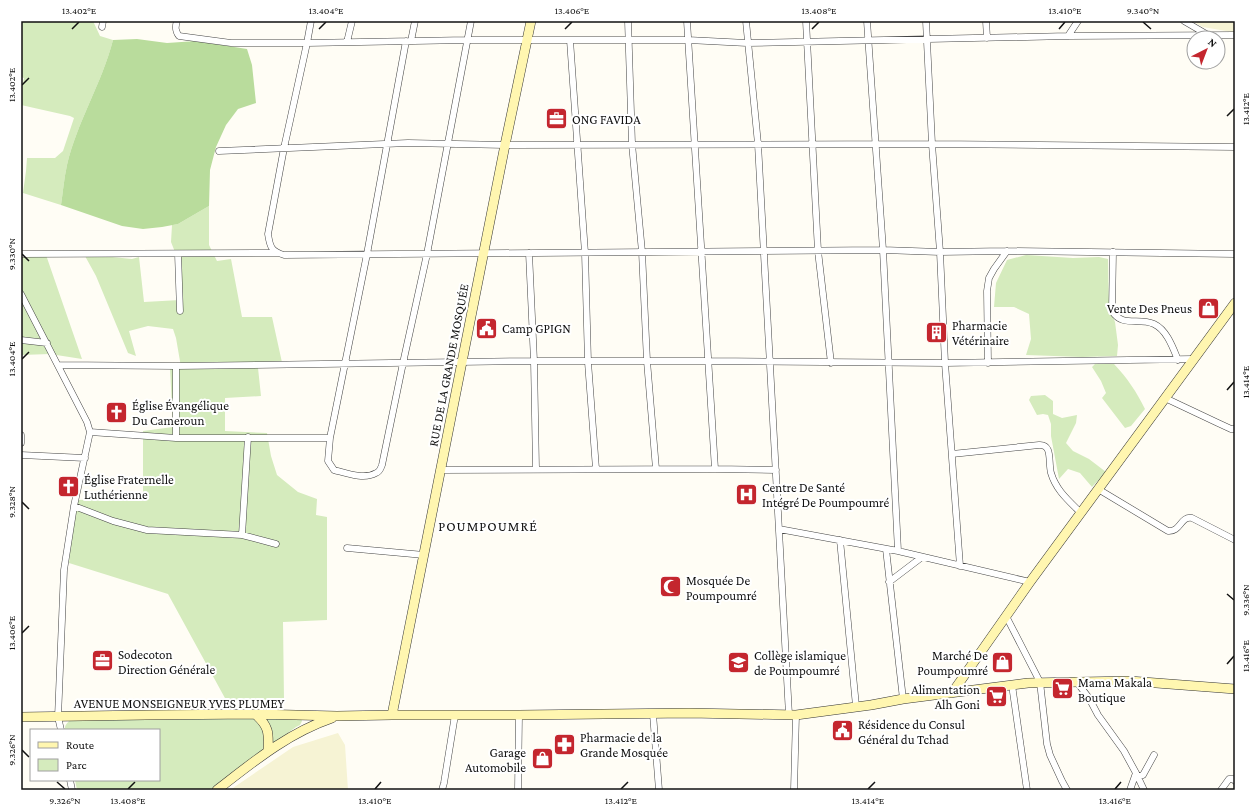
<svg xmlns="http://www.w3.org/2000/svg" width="1256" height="811" font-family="'Crimson Pro',serif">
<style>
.farmland{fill:#f6f3d4}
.green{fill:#d5ebbd}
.forest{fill:#b9dc9c}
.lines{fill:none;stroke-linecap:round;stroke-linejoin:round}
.street-casing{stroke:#444;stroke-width:7}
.secondary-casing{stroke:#333;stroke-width:10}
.street{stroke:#fff;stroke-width:6}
.secondary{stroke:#fff6b0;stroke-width:9}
.ticks{fill:none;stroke:#111;stroke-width:1.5}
.labels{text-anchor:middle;stroke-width:4;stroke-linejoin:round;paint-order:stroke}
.poi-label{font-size:13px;fill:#111;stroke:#fff;text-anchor:start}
.street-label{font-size:13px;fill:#111;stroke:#fff}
.neighbourhood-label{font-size:14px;letter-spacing:1px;fill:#111;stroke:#fff}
.neatline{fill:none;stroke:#111;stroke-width:1.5}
.ticks-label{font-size:10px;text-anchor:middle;fill:#111}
</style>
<rect width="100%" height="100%" fill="#fffdf5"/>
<path class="farmland" d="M1192,21H1235V31L1232,32L1203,27Z
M338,733L345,745L348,790H230L293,747Z"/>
<path class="green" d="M21,21H93L100,36L113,40C102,83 77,122 67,165C64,178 63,192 61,205L23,193L26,171L27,158H55L63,151L74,118L70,116L21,105V94L24,78L21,77Z
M209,206V245L217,261L231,259L242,317H272L283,367L258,368L261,396L225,398V431L267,433L271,456L277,475L298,492L317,499L316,515L327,517V620L283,622L284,700H226L168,594L69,563L75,500L143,498V431L173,427L170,368L181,367L176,338L173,329L148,326L129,331L136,356L128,353L96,276L85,256H102L132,259L139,257L144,302L180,300L175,252L171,242L172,225L178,224Z
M21,254L46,255L82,359L50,354L21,355Z
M1026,255L1073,258L1099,257L1108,259L1109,307L1115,322L1118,345L1117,356L1082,357L1026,355L1031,339L1029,314L1014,307H994L996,283L1007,260Z
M1095,364H1114C1128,379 1136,391 1145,409L1131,426L1125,428L1102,398L1106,393L1101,381L1092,367Z
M1045,395L1053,401V414L1062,418L1077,415L1076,423L1066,443L1073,451L1089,459L1106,472L1092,487L1080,473L1068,469L1059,479L1051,436V424L1048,415L1043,414L1037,415L1029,400L1031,396Z
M301,718L302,721L300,725L296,727L210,790H77L75,780H159V730H65C64,726 67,723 70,720Z"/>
<path class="forest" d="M137,39L167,43L196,41L247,49L252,65L256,103L238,109L226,125L216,147L210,170L209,206L178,224L162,227L143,229L122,226L61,205C63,192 64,178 67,165C77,122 102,83 113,40Z"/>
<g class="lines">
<defs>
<path id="street" d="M177,21C175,27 175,31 179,36L231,43H307L311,21
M628,21L632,144L642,252L647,361L656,469
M687,21L715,469
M746,21L758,144L789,715
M806,21L818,251L831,363
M867,21L883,250L898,551
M926,21L932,144L940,252L945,363L960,566
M986,21L987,38
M1184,21L1208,35
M102,27L103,21
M1235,35L1068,36L747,43L688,40H467L307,43L284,148L268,234C270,247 271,251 284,255L883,250L940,252L1007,251L1235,254
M1068,36L1078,21
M570,40L585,253L588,362L596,469
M406,41L367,254L330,438L328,461L334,470C346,473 364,480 376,473C379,472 381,468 382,465L403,363L427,254L471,21
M411,41L415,21
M347,42L352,21
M219,151L408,143L505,145L932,144L1235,147
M1113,252L1112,311C1123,328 1138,317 1154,324C1167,330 1173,348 1178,360
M529,253L534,361L536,469
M21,254L276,253
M178,254L180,311
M21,294L87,422L90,432L74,506L64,570L58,717L61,730
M21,340L47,343
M988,363L987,291L989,278L994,269L1007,251
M58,365L176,366L534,361H708L945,363L1193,359
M1165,398L1218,423L1231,429H1235
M90,432L176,438H330
M21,435V443
M176,438V366
M952,454L1039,445C1053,444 1048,462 1051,473C1056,490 1068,500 1081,513
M21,455L85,458
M440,470L715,469L776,470
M1098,489L1168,531C1181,532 1180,516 1192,518L1235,540
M74,506L113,521L147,530L242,535L276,544
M779,529L898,551L1030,582
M242,535L248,437
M840,540L856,706
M347,548L424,555
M886,549L903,699
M889,582L922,557
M1006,616L1040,682L1047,744L1050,755L1062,781L1067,790
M1076,681L1089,698L1098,715L1124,751L1136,773L1144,790
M1012,685L1027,790
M653,714L659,790
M1138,777L1143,775L1154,755
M70,780L72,790
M442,790L444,783L455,715
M518,790L519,715
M794,790L796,715
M1130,790L1136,773
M1221,790L1229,779H1233L1235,781"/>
<path id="secondary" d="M952,693L1030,582L1235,303
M255,714C269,726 269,733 268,751
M392,715L505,145L531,21
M21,717L146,715L255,714L337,716L392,715H519L689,713L796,715L871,705L903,699L1028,683L1130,681L1235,689
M217,790C253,762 288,733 332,718"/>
</defs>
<use href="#street" class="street-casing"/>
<use href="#secondary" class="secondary-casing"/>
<use href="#street" class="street"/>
<use href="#secondary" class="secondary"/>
</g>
<path class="ticks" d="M1143,22L1151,29M72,29L79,22M319,29L326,22M565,29L572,22M812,29L819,22M1059,29L1065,22M22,85L29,78M1227,116L1234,109M22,254L29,261M22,359L29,352M1227,390L1234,382M22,502L29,509M1227,594L1234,600M22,633L29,626M1227,664L1234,656M22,750L29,757M57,782L65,789M128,789L135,782M375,789L381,782M621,789L628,782M868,789L875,782M1115,789L1121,782"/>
<defs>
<symbol id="office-square" viewBox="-11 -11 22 22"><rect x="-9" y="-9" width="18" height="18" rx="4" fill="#c4262e" stroke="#fff"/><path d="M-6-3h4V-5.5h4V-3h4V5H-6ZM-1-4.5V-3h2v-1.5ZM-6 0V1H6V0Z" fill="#fff"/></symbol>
<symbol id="shop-square" viewBox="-11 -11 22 22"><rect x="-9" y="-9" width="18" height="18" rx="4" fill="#c4262e" stroke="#fff"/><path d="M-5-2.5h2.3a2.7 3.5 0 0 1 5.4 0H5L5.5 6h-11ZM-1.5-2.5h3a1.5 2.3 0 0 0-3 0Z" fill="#fff"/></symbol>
<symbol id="civic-square" viewBox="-11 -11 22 22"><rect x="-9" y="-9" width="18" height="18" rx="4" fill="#c4262e" stroke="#fff"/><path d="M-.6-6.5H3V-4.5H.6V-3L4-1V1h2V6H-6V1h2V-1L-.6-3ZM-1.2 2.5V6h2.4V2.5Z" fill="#fff"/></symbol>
<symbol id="building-square" viewBox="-11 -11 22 22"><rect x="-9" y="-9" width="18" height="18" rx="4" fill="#c4262e" stroke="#fff"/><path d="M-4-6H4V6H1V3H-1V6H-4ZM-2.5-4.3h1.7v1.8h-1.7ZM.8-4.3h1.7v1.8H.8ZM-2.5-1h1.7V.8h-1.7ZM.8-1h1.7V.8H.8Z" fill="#fff"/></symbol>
<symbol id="church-square" viewBox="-11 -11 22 22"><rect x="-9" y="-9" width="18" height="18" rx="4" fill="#c4262e" stroke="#fff"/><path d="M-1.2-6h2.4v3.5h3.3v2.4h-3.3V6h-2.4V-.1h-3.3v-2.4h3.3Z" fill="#fff"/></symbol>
<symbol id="hospital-square" viewBox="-11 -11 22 22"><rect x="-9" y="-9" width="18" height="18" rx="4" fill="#c4262e" stroke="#fff"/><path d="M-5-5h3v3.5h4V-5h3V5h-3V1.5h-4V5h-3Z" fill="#fff"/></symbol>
<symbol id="mosque-square" viewBox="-11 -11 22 22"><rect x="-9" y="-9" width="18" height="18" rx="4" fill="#c4262e" stroke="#fff"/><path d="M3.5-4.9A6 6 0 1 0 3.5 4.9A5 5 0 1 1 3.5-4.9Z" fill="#fff"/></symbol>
<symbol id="school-square" viewBox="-11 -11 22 22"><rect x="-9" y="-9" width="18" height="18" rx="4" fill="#c4262e" stroke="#fff"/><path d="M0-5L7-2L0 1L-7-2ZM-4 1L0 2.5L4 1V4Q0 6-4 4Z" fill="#fff"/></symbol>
<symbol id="supermarket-square" viewBox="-11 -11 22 22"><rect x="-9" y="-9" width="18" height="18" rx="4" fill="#c4262e" stroke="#fff"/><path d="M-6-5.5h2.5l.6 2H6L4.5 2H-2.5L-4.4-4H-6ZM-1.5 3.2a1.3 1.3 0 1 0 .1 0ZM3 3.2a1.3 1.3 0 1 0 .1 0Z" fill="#fff"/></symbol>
<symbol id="pharmacy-square" viewBox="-11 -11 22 22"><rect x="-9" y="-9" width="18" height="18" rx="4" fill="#c4262e" stroke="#fff"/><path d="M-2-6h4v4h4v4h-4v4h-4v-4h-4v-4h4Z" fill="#fff"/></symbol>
</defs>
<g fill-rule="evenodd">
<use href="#office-square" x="544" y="106" width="25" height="25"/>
<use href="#shop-square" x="1196" y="296" width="25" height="25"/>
<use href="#civic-square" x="474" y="316" width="25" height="25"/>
<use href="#building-square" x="924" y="320" width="25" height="25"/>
<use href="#church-square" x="104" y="400" width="25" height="25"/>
<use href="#church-square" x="56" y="474" width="25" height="25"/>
<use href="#hospital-square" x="734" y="482" width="25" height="25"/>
<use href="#mosque-square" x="658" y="574" width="25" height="25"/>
<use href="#office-square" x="90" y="648" width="25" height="25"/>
<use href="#school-square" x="726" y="650" width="25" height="25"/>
<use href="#shop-square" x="990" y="650" width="25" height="25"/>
<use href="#supermarket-square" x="1050" y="676" width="25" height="25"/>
<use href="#supermarket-square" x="984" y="684" width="25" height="25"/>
<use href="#civic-square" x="830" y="718" width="25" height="25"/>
<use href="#pharmacy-square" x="552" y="732" width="25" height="25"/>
<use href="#shop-square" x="530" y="746" width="25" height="25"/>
</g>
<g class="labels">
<g class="poi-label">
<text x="572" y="124">ONG FAVIDA</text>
<text x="1192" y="313" text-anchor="end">Vente Des Pneus</text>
<text x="952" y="330">Pharmacie<tspan x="952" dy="15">Vétérinaire</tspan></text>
<text x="502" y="333">Camp GPIGN</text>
<text x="132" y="410">Église Évangélique<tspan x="132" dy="15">Du Cameroun</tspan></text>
<text x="84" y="484">Église Fraternelle<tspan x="84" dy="15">Luthérienne</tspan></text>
<text x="762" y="492">Centre De Santé<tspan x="762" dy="15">Intégré De Poumpoumré</tspan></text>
<text x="686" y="585">Mosquée De<tspan x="686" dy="15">Poumpoumré</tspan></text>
<text x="118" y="659">Sodecoton<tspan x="118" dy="15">Direction Générale</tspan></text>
<text x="754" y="660">Collège islamique<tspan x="754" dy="15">de Poumpoumré</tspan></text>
<text x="988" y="660" text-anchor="end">Marché De<tspan x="988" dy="15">Poumpoumré</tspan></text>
<text x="1078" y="687">Mama Makala<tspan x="1078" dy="15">Boutique</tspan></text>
<text x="980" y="694" text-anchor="end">Alimentation<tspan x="980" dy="15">Alh Goni</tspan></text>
<text x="858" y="729">Résidence du Consul<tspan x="858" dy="15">Général du Tchad</tspan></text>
<text x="580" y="742">Pharmacie de la<tspan x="580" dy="15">Grande Mosquée</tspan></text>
<text x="526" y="757" text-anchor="end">Garage<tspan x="526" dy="15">Automobile</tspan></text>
</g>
<g class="street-label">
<text transform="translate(448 365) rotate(-79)" y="5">RUE DE LA GRANDE MOSQUÉE</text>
<text x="179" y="708">AVENUE MONSEIGNEUR YVES PLUMEY</text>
</g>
<g class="neighbourhood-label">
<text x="488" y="531">POUMPOUMRÉ</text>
</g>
</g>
<rect width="1256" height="811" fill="none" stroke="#ffffff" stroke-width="44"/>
<rect x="30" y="729" width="130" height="52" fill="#ffffff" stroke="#a0a0a0"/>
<rect x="38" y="742" width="20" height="6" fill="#fff6b0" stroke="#a0a0a0"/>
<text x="66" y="749" font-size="12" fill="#111111">Route</text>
<rect x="38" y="759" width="20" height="12" fill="#d5ebbd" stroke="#a0a0a0"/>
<text x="66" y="769" font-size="12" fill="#111111">Parc</text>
<g transform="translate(1206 50) rotate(42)"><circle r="19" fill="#ffffff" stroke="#a0a0a0"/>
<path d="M0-3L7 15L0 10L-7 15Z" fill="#c4262e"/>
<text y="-6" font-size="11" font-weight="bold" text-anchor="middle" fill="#111111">N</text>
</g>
<rect x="22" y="22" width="1212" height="767" class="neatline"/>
<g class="ticks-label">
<text x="79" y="14">13.402°E</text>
<text x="326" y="14">13.404°E</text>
<text x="572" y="14">13.406°E</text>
<text x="819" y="14">13.408°E</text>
<text x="1065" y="14">13.410°E</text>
<text x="1143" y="14">9.340°N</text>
<text transform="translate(11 85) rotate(-90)" y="4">13.402°E</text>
<text transform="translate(1245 109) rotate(-90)" y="4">13.412°E</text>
<text transform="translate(11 254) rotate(-90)" y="4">9.330°N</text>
<text transform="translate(11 359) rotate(-90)" y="4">13.404°E</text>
<text transform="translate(1245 382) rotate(-90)" y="4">13.414°E</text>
<text transform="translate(11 502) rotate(-90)" y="4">9.328°N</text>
<text transform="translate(1245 600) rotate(-90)" y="4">9.336°N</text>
<text transform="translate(11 633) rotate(-90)" y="4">13.406°E</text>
<text transform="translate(1245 656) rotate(-90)" y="4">13.416°E</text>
<text transform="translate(11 750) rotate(-90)" y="4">9.326°N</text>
<text x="65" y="804">9.326°N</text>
<text x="128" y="804">13.408°E</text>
<text x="375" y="804">13.410°E</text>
<text x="621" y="804">13.412°E</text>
<text x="868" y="804">13.414°E</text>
<text x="1115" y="804">13.416°E</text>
</g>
</svg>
